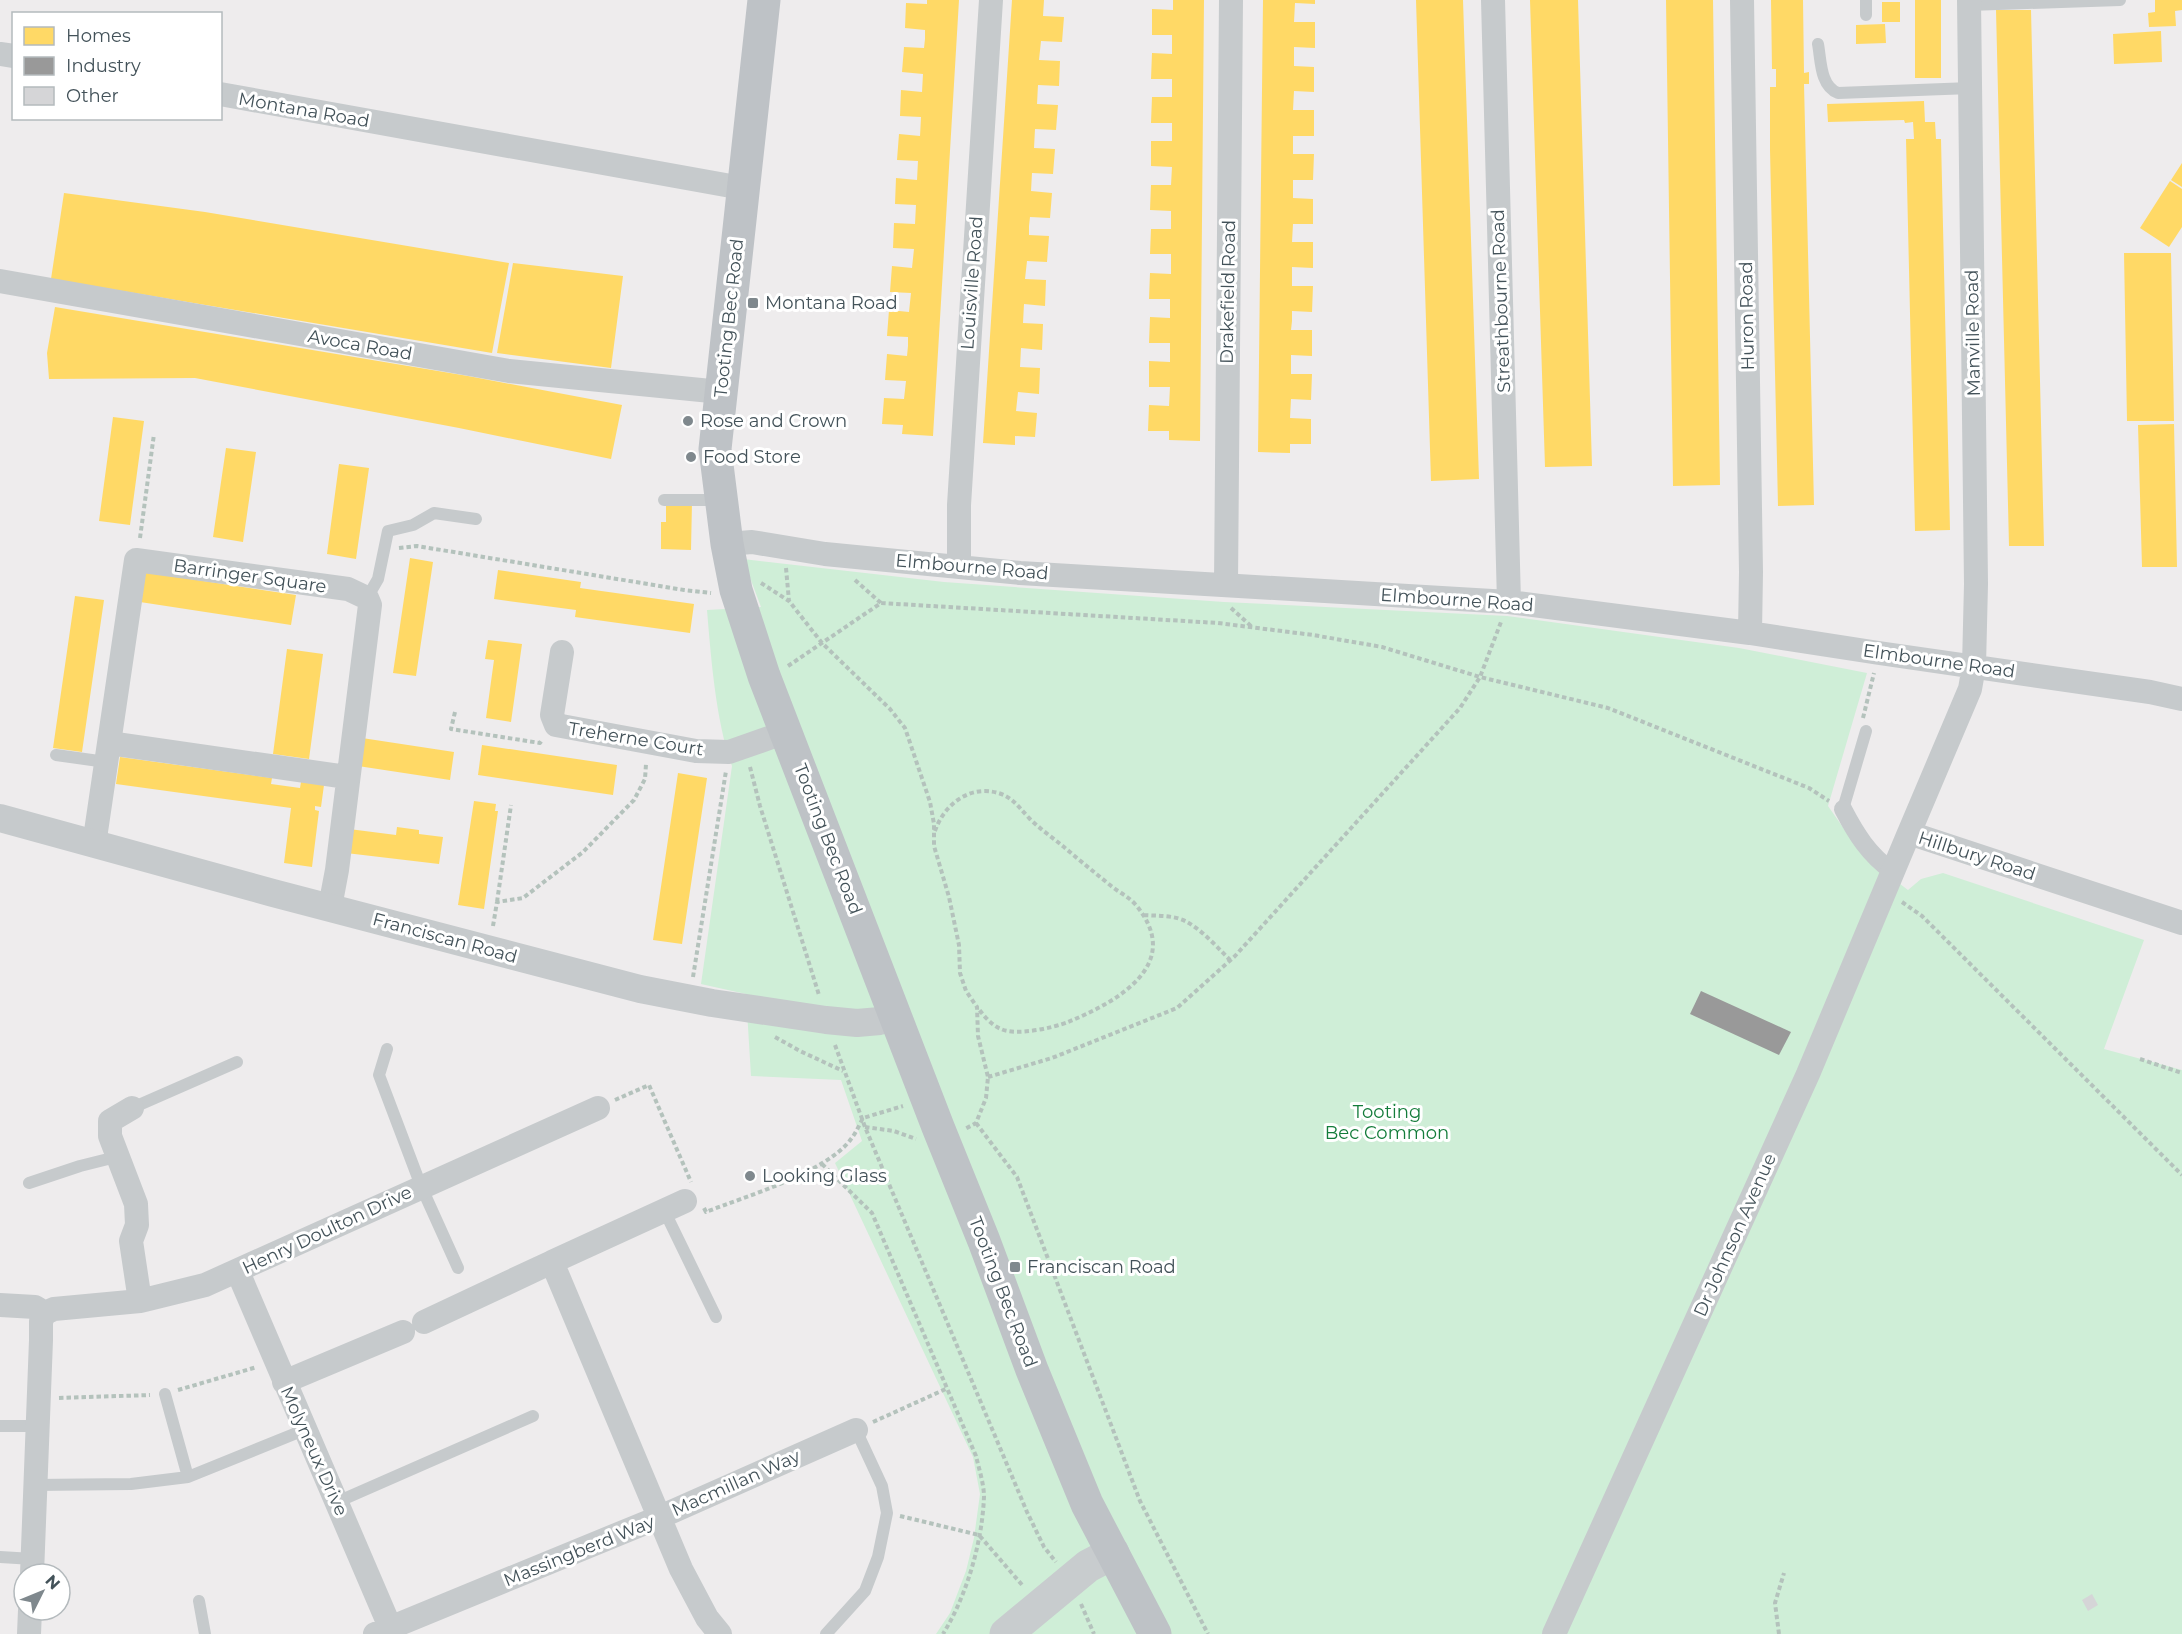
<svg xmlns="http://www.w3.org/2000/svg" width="2182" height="1634" font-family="Montserrat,sans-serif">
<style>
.green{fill:#cfeed7}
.homes{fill:#ffd966}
.industry{fill:#999}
.building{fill:#d5d5d7}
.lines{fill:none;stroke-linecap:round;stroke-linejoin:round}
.path{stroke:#b4c2bc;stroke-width:4;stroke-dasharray:4.5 3;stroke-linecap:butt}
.service{stroke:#c6cacc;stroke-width:12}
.pedestrian{stroke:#c6cacc;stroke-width:18}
.minor{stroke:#c6cacc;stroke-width:24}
.tertiary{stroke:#c6cacc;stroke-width:28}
.secondary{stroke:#c8ccce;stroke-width:33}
.trunk{stroke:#bec2c6;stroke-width:33}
.poi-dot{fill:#7f888d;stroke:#fff;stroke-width:2}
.labels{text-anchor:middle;stroke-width:6;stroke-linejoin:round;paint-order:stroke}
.street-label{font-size:18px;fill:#435259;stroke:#fff}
.poi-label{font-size:18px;fill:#435259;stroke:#fff;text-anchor:start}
.park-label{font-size:18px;fill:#137c3a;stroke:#fff}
</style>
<rect width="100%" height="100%" fill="#eeeced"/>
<path class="green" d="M743,559L944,582L1224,602L1507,616L1739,648L1867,673L1828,806L1863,856L1908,890L1921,879L1943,873L2144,940L2104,1049L2182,1070V1634H936L950,1613L966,1571L974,1538L980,1494L973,1457L835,1163L862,1141L841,1080L751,1076L746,994L701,984L732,766C716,722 711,658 707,610L761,607Z"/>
<path class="homes" d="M927,0H959L933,436L902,434L903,425L882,424L884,398L904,399L906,381L885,380L887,354L907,356L908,346V337L887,336L889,310L909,312L911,293L890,292L892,266L912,268L914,249L893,248L894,223L915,224L916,205L895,204L896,178L917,180L918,161L897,160L899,134L920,136L921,117L900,116L901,90L922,92L923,74L902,72L904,47L924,48L925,39V30L905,28L906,3L927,4Z
M1012,0H1044L1043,16L1064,17L1062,42L1041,41L1039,60L1060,61L1059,86L1038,85L1037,104L1058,105L1056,130L1035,129L1034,148L1055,149L1053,174L1032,173L1031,191L1052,193L1050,218L1030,217L1029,226V235L1049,236L1047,262L1027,261L1025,279L1046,280L1045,306L1024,304L1023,323L1043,324L1042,350L1021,348L1020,367L1040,368L1039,394L1018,392L1016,411L1037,413L1035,437L1015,436V445L983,443Z
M1173,0H1204L1200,441L1169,440V431H1148L1149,405L1169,406L1170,387H1149V361L1170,362V343H1149L1150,317L1170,318V299H1149L1150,273L1171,274V254H1150L1151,229H1171V211L1150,210L1151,185H1171L1172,167L1151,166V141H1172V123H1151L1152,97H1172V79H1151L1152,53L1172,54V35H1152V9L1173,10Z
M1263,0H1315V4L1295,3L1294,22H1315V48L1294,47V66L1314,67V92L1294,91L1293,110H1314V136H1293V154H1314L1313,180H1293V198L1313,199V224H1293L1292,242H1313V268L1292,267V286H1313L1312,312L1292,311V321L1291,330H1312V356L1291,355V374H1312L1311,400L1291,399L1290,418L1311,419V444H1290V453L1258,452Z
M1416,0H1463L1479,479L1431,481Z
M1530,0H1578L1592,466L1545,467Z
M1666,0H1713L1720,485L1673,486Z
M1771,0H1803L1804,73L1809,72V84H1804L1814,505L1778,506L1770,150V87H1776V69H1772Z
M1915,0H1941V78H1915Z
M2155,0H2182V10L2175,11L2176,26L2149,27L2148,13L2155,12Z
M1882,2H1900V22H1882Z
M1996,10H2031L2044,546H2009Z
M1885,24L1886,43L1856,44V25Z
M2161,31L2162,62L2114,64L2113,34Z
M1924,101L1925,122H1935L1936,139H1941L1950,530L1915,531L1906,139H1914L1913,122L1905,123L1904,120L1828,122L1827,104Z
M2182,163V187L2171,180Z
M2170,181L2182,189V227L2169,247L2140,228Z
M64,193L205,212L509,263L492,353L51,279Z
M2124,253H2171L2174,421H2127Z
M513,263L623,276L611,368L497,353Z
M55,307L468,376L622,405L611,459L459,428L195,378L49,379L47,353Z
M113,417L144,421L130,525L99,521Z
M2174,424L2177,567H2142L2138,425Z
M226,448L256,452L243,542L213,537Z
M339,464L369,468L356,559L327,554Z
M666,502H692L691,550L661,549V522H666Z
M410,558L433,562L416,676L393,673Z
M498,570L581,582L580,588L694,604L690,633L575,617L576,610L494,599Z
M144,572L296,595L291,625L140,602Z
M75,596L104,600L82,752L53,748Z
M488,640L522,644L511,722L486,718L494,660L485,659Z
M287,649L323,654L309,759L273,754Z
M362,738L454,752L450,780L358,766Z
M482,745L617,765L613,795L478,775Z
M120,757L272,778L271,784L300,788L301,782L324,785L321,807L315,806V810L319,811L312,867L284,863L291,808L116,784Z
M678,773L707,778L682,944L653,940Z
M474,801L496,804L495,811H498L484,909L458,905Z
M397,827L419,830V834L443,837L439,864L346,853L349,829L396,835Z"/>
<path class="industry" d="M1701,991L1791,1032L1779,1055L1690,1014Z"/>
<path class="building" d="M2092,1594L2098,1605L2088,1611L2082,1600Z"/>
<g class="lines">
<path class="path" d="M140,538L154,434
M399,548L417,546L684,590L711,593
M786,568L789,601
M855,580L881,603
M761,583L789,601L822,643L890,709L905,728L930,802L934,824V846L949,897L959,945L960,973L966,991L977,1007L978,1036L988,1077L986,1098L976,1123L965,1129
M1231,608L1252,627
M788,666L881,603L1218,623L1313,635L1382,647L1480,677L1608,708L1809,788L1829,801
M455,712L451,729L540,743L542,740
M1863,718L1874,673
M750,767L760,806L819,995
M935,831C942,810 961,791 985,791C1009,792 1015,803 1029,818C1040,829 1053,838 1064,847C1079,860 1094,872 1110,885C1118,892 1128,896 1135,904C1186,964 1117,1002 1068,1022C1053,1028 1016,1036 1001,1029C991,1025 984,1016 978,1008
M497,902L511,805
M1902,902L1922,916L2182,1175
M1144,915C1157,916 1175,915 1187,922C1203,931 1217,947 1230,960
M493,926L497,902L523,898L583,852L634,800L645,779L646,764
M693,977L726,771
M775,1037L800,1051L843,1071
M835,1045L865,1127L1027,1512L1044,1547L1056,1562
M2140,1059L2182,1073
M988,1077L1052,1058L1177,1008L1235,956L1460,708L1480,677L1501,622
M615,1100L649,1085L691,1182
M976,1123L1017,1177L1140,1501L1208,1634
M865,1127L894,1131L916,1139
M822,1164L872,1213L976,1456C979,1469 984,1484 984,1497C982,1543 967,1595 943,1634
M704,1208L706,1212C746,1196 826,1173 851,1139C856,1133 859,1125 863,1118L903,1106
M178,1390L257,1367
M59,1398L150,1395
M873,1422L948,1388
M900,1516L979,1535L1023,1586
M1081,1604L1094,1634
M1779,1634L1775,1603L1784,1573"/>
<path class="service" d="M1866,0V15
M1969,5L2120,0
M1818,44C1821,60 1820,86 1838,93L1971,88
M664,500H720
M367,598L378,579L388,531L413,525L434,513L476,519
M56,755L106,762
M1843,809L1866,731
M387,1049L379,1075L421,1186L458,1268
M132,1108L237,1062
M29,1183L80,1166L116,1157
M664,1210L716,1317
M165,1394L188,1477
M0,1426H38
M34,1485L131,1484L188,1477L304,1430
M337,1502L533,1416
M0,1557L33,1559
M199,1601L205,1634
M826,1634L865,1591L878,1557L887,1513L882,1486L856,1430"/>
<path class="pedestrian" d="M1843,809C1856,834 1869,855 1892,871"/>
<path class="minor" d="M1493,0L1509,602
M1742,0L1751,572L1750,633
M1969,0L1976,584L1974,666L1970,689L1909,833L2182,923
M0,54L14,56
M220,94L742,188
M0,281L509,371L721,392
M727,544L752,542L825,554L1020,573L1509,602L1750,633L1879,653L2150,692L2182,699
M959,566V505L991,0
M1226,584L1231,0
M562,652L552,715L556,725L696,751L729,752L786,732
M109,743L347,777
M94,845L136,560L348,589L367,598L370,605L337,870L330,907
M132,1108L110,1121V1136L136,1204L137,1225L131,1241L140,1301
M552,1262L685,1201
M238,1272L393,1634
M0,1305L35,1307L45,1313
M424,1322L552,1262L681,1569L707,1618L720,1634
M284,1382L403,1332
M32,1574L41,1340V1321L45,1313L54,1309L140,1301L205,1285L598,1108
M29,1634L30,1610
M375,1634L660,1517L856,1430
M1554,1634L1808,1074L1909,833"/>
<path class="tertiary" d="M0,818L273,893L640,989L712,1003L826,1020L857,1023L880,1021L896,1016"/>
<path class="secondary" d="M1006,1634L1088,1566L1113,1553"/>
<path class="trunk" d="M764,0L715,449L727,544L736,590L764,676L938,1127L984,1241L1032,1370L1087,1504L1155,1634"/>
</g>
<g class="poi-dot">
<rect x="747" y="297" width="12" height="12" rx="3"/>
<circle cx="688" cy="421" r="6"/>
<circle cx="691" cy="457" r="6"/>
<circle cx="750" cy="1176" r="6"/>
<rect x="1009" y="1261" width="12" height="12" rx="3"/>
</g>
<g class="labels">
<g class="street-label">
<text transform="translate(304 110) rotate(10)" y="6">Montana Road</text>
<text transform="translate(972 283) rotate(-86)" y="6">Louisville Road</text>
<text transform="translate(1228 292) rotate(-89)" y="6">Drakefield Road</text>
<text transform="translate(1501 301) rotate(-92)" y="6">Streathbourne Road</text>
<text transform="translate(1747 316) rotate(-91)" y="6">Huron Road</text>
<text transform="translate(729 318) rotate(-84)" y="6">Tooting Bec Road</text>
<text transform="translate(1973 333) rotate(-91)" y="6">Manville Road</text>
<text transform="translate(360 345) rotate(10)" y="6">Avoca Road</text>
<text transform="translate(972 567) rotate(5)" y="6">Elmbourne Road</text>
<text transform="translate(250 576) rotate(8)" y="6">Barringer Square</text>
<text transform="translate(1457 600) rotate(4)" y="6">Elmbourne Road</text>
<text transform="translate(1939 661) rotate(8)" y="6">Elmbourne Road</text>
<text transform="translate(636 739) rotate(9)" y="6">Treherne Court</text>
<text transform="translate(828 839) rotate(69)" y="6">Tooting Bec Road</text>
<text transform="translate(1977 856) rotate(18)" y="6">Hillbury Road</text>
<text transform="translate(445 938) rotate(15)" y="6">Franciscan Road</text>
<text transform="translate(327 1230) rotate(-25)" y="6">Henry Doulton Drive</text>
<text transform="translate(1735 1235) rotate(-66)" y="6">Dr Johnson Avenue</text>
<text transform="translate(1003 1292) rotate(69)" y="6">Tooting Bec Road</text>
<text transform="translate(314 1451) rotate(66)" y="6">Molyneux Drive</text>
<text transform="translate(736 1483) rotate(-24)" y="6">Macmillan Way</text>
<text transform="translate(579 1551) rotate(-22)" y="6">Massingberd Way</text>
</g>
<g class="poi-label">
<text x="765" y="309">Montana Road</text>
<text x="700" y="427">Rose and Crown</text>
<text x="703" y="463">Food Store</text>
<text x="762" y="1182">Looking Glass</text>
<text x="1027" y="1273">Franciscan Road</text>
</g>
<g class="park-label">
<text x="1387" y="1118">Tooting<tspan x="1387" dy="21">Bec Common</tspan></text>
</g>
</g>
<rect x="12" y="12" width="210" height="108" fill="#ffffff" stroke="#b4babd" stroke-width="1.5"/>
<rect x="24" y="27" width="30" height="18" fill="#ffd966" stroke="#b4babd" stroke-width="1.5"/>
<text x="66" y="42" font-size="18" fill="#435259">Homes</text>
<rect x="24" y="57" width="30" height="18" fill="#999999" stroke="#b4babd" stroke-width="1.5"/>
<text x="66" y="72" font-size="18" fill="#435259">Industry</text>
<rect x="24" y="87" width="30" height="18" fill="#d5d5d7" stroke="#b4babd" stroke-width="1.5"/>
<text x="66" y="102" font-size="18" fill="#435259">Other</text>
<g transform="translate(42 1592) rotate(47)"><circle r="28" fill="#ffffff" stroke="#b4babd" stroke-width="1.5"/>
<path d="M0-4.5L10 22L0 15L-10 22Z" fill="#7f888d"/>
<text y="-9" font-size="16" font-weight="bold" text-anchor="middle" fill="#435259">N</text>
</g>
</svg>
